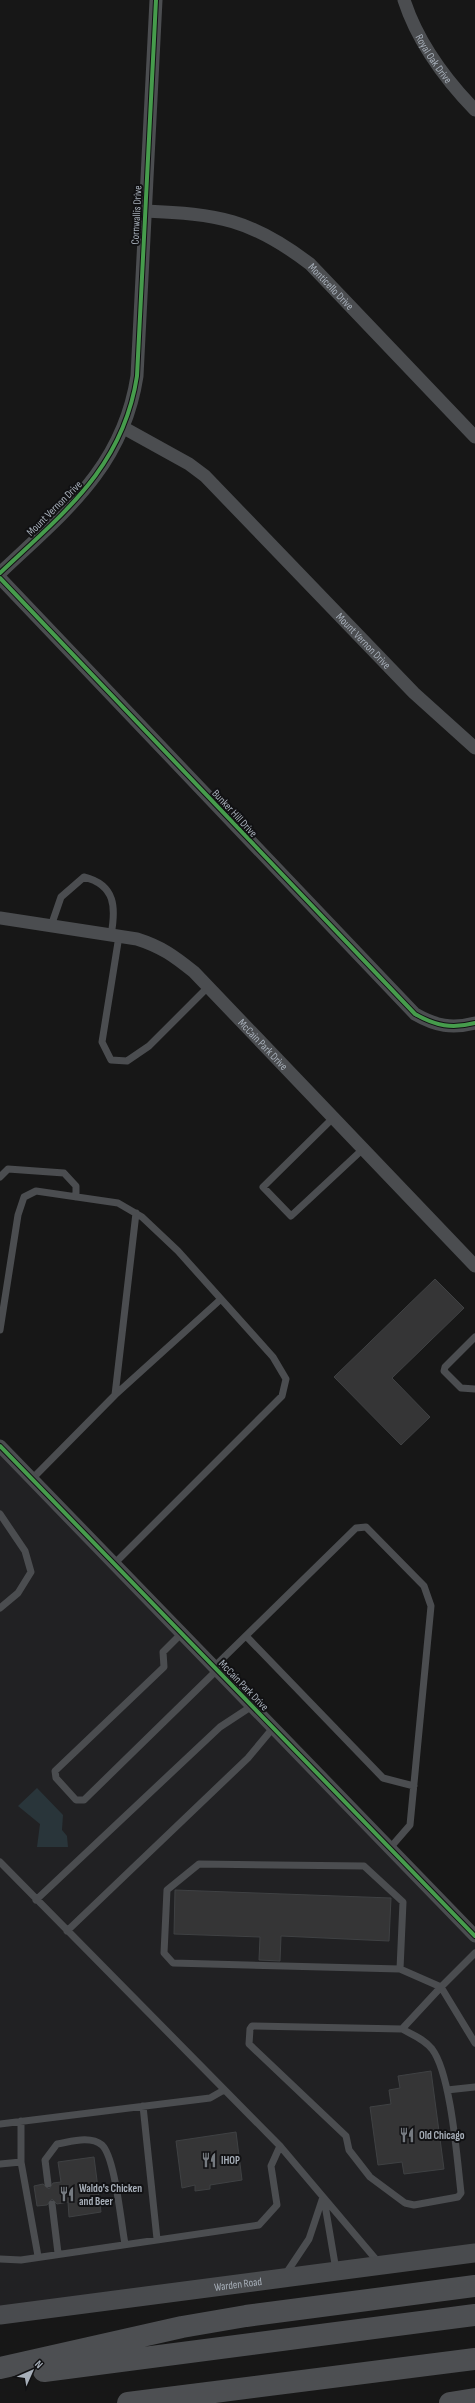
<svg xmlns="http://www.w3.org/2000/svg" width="475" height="2403" font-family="'Sofia Sans Condensed',sans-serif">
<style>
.built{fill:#212123}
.water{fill:#29353a}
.building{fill:#353536;stroke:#3f4143}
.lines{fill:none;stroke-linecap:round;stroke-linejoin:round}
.service{stroke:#4b4d50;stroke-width:7}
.minor{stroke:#4b4d50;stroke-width:13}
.secondary{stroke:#494b4e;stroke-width:19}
.motorway{stroke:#4d4f52;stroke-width:22}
.cycleway-casing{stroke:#111113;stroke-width:6}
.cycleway{stroke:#469c4c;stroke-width:4}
.labels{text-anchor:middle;stroke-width:4;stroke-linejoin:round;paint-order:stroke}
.street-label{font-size:11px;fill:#a7afb9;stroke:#111113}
.poi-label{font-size:11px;font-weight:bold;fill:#a7afb9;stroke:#111113;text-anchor:start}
</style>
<rect width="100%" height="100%" fill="#171717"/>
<path class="built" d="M0,1446L475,1934V2254L0,2318Z"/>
<path class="water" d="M37,1788L63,1815L62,1830L67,1836L68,1847H37L40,1824L18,1806Z"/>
<path class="building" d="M435,1279L464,1308L392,1378L430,1417L401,1445L334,1377Z
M175,1890L391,1898L389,1941L281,1936L280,1961L259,1960L260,1937L174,1934Z
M431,2071L444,2169L404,2174L402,2162L378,2165L370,2107L391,2104L389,2090L400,2088L398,2076Z
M236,2132L242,2180L210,2185V2189L195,2191V2185L182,2188L176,2141Z
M94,2157L101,2212L69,2217L68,2202L57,2204L52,2199L47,2205L37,2206L34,2186L43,2184L49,2189L53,2183L61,2182L58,2162Z"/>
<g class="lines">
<path class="service" d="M51,926L61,897L84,877C116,885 116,908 111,935
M119,936L102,1042L111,1060L127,1061L149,1046L208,987
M333,1118L263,1187L291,1216L363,1149
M0,1177L8,1169L64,1173L76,1186V1197
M0,1330L18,1215L24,1197L36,1191L118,1203L142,1217L178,1251L273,1357L286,1379L282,1396L114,1564
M475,1337L445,1367L444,1371L461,1388L475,1389
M115,1395L221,1299
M32,1479L115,1395L136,1213
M0,1514L25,1551L31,1572L18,1593L0,1608
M181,1634L163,1652L164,1667L55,1771L56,1778L76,1800H84L217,1670
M246,1636L383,1778L414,1786
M214,1667L356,1528L366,1527L424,1586L431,1606L410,1825L390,1848
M0,1862L280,2146L379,2263
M36,1900L220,1727L252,1706
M67,1931L248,1758L273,1728
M475,1953L441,1987L475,2043
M400,1969L403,1902L364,1866L199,1864L167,1890L164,1953L173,1963L400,1969L441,1987L402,2029L252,2026L250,2029L249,2044L346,2136L349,2150L370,2177L405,2203L414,2205L458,2197L461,2193C457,2159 451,2074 432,2049C424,2039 413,2035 402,2029
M447,2090L475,2087
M143,2106L157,2239
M21,2121V2162L38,2256
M0,2124L210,2098L224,2090
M0,2164L21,2162
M48,2184L45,2160L57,2144C70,2142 90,2135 102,2145C115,2157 121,2223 125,2244
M324,2199L336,2270
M52,2204L58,2253
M0,2259L21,2260L259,2225L277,2205L271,2166L280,2146
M285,2275L309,2239L323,2197"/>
<g class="minor">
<path id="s1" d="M404,0C418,43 444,78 475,110"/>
<path id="s2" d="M145,211C218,214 251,219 310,264L475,437"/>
<path id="s3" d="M124,428L189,464L205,476L414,693L475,748"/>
<path d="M0,573C63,513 123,468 137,376L156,0"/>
<path d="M0,578L415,1014C436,1026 452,1029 475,1023"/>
<path id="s4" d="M0,918L137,939C162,947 174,956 194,972L475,1266"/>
<path d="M0,1446L475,1936"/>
</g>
<path class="secondary" id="s5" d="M0,2315L475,2253"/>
<path class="motorway" d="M0,2368L182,2327L246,2316L475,2286
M44,2371L475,2315
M128,2403L475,2359
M450,2403L475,2399"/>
<defs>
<path id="cycleway" d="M0,573C63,513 123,468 137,376L156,0
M0,578L415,1014C436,1026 452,1029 475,1023
M0,1446L475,1936"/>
</defs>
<use href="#cycleway" class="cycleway-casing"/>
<use href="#cycleway" class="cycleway"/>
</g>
<defs>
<symbol id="restaurant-bare" viewBox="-9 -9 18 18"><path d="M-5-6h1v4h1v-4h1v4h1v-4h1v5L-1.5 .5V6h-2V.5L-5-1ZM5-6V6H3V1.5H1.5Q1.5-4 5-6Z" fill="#757a80" stroke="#111113" stroke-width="2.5" paint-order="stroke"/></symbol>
</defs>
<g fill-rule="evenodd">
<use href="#restaurant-bare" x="396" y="2124" width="22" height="22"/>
<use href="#restaurant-bare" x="198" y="2149" width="22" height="22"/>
<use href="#restaurant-bare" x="56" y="2183" width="22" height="22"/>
</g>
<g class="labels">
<g class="street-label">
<text dy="4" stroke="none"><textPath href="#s1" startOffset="66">Royal Oak Drive</textPath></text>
<text transform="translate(136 215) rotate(-87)" y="4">Cornwallis Drive</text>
<text dy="4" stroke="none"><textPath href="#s2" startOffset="208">Monticello Drive</textPath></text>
<text transform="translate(54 508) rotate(-45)" y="4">Mount Vernon Drive</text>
<text dy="4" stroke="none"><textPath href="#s3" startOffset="323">Mount Vernon Drive</textPath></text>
<text transform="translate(235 813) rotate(47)" y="4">Bunker Hill Drive</text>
<text dy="4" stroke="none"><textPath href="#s4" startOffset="305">McCain Park Drive</textPath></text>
<text transform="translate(244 1685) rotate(46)" y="4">McCain Park Drive</text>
<text dy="4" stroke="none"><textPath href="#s5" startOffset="240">Warden Road</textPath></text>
</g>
<g class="poi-label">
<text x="419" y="2139">Old Chicago</text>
<text x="221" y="2164">IHOP</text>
<text x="79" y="2192">Waldo's Chicken<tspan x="79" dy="13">and Beer</tspan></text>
</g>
</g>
<g transform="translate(32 2371) rotate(45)" stroke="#111113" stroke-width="3" paint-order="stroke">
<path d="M0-3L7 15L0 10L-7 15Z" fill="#a7afb9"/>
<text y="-6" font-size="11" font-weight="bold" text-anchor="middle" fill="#a7afb9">N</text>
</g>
</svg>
